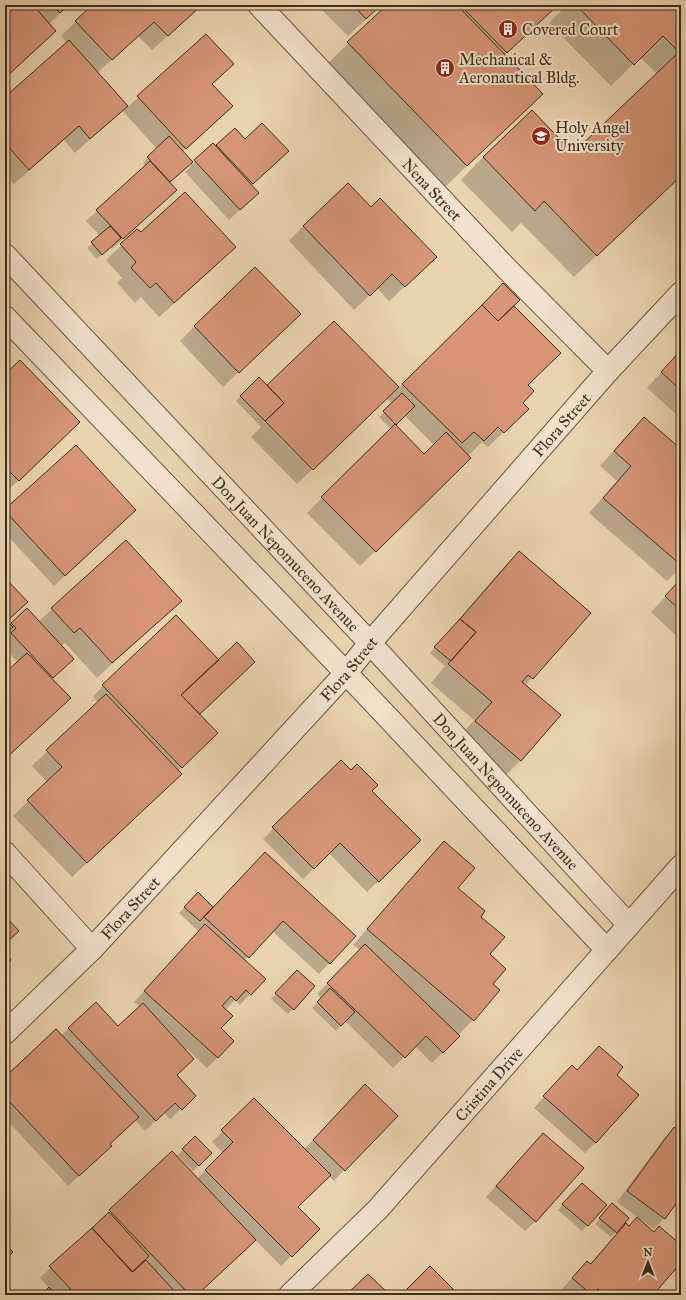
<svg xmlns="http://www.w3.org/2000/svg" width="686" height="1300" font-family="'IM FELL Great Primer',serif">
<style>
.shadow{fill:#0003;fill-rule:evenodd}
.building{fill:#d69577;stroke:#3e2d18}
.lines{fill:none;stroke-linecap:round;stroke-linejoin:round}
.street-casing{stroke:#69563e;stroke-width:24}
.street{stroke:#f1e2cc;stroke-width:22}
.labels{text-anchor:middle;stroke-width:4;stroke-linejoin:round;paint-order:stroke}
.poi-label{font-size:16px;fill:#3e2d18;stroke:#f1e2cc;text-anchor:start}
.street-label{font-size:16px;fill:#3e2d18;stroke:#f1e2cc}
</style>
<rect width="100%" height="100%" fill="#ead3b0"/>
<filter id="stains"><feTurbulence type="fractalNoise" baseFrequency=".005" numOctaves="4"/><feColorMatrix values="0 0 0 0 .2 0 0 0 0 .09 0 0 0 0 .02 0 0 0 .5 -.17"/></filter>
<radialGradient id="worn" r=".72"><stop offset=".6" stop-color="#630" stop-opacity="0"/><stop offset="1" stop-color="#630" stop-opacity=".3"/></radialGradient>
<path class="shadow" d="M5,5H69L49,24L55,31L5,78Z
M93,5H201L152,50L138,36L97,73L128,107L138,97L217,79L212,84L232,106L182,152L193,164L213,144L216,147L235,129L245,140L277,162L251,185L247,203L229,220L185,172L191,166L190,164L169,182L176,190L112,249L110,247L97,259L87,248L100,236L86,221L146,166L143,163L157,149L122,110L75,153L64,140L14,184L5,175V98L67,43L61,36Z
M317,5H381L348,36Z
M388,5H557L504,55L519,116L444,188L326,65Z
M567,5H681V175L574,277L521,223L512,232L461,180L483,157L573,154L657,74L640,57L611,86L549,23Z
M371,208L421,272L389,301L377,288L354,310L289,241L303,226Z
M137,230L141,233L220,262L159,317L141,297L135,303L117,283L122,278L106,260Z
M503,285L512,306L559,353L527,385L521,403L528,409L488,447L482,442L468,456L470,458L360,566L307,513L391,429L379,417L393,404L386,398L297,484L251,437L261,427L236,401L259,378L267,387L333,322L399,388ZM404,415L434,445L424,455L394,425Z
M195,326L284,328L223,387L180,341Z
M681,350V409L676,414L647,388Z
M5,376L64,437L5,493Z
M644,418L681,450V567L667,581L589,513L617,481L600,466L629,433Z
M5,510H135L54,586L5,533Z
M126,541L165,615L97,678L65,643L61,646L62,669L51,679L5,759V674L18,662L5,649V641L6,639L5,638V579L11,617L7,621L10,625L26,610L38,622Z
M519,552L532,678L525,685L559,715L520,761L502,779L457,740L474,720L431,683L445,666L430,653L501,570Z
M681,580V640L651,612Z
M219,661L244,672L199,715L206,744L178,771L166,789L72,877L13,816L47,782L32,766L99,703L93,697L103,686Z
M341,761L420,840L367,892L329,853L303,879L263,839Z
M445,842L457,888L479,917L488,954L491,984L499,990L473,1020L458,1035L459,1036L432,1063L415,1046L393,1068L345,1021L336,1031L312,1008L322,998L317,994L360,950L353,945L430,857Z
M255,864L354,936L319,974L272,931L244,961L250,994L240,1005L235,1000L225,1010L220,1028L218,1057L207,1068L187,1049L185,1051L176,1075L195,1096L170,1119L164,1113L145,1131L135,1120L109,1144L100,1157L68,1186L5,1118V1078L61,1036L69,1028H118L140,1007L134,1002L199,932L179,913L198,893L213,908Z
M681,937V948L675,943Z
M292,976L293,1009L288,1014L271,999Z
M599,1047L615,1075L596,1142L585,1153L534,1108L561,1077L577,1070Z
M355,1096L344,1170L334,1181L329,1176L297,1208L318,1229L281,1266L255,1240L197,1295H42L49,1288L40,1278L100,1222L99,1221L110,1211L172,1152L176,1157L195,1138L211,1153L193,1171L179,1157L178,1158L197,1179L223,1153L212,1142L254,1099L304,1149ZM140,1264L141,1266L136,1270L135,1269Z
M675,1128L681,1133V1195L664,1218L654,1229L617,1202L664,1138Z
M533,1145L536,1221L525,1231L486,1197Z
M576,1189L606,1205L582,1231L558,1210Z
M607,1210L616,1232L611,1237L595,1224Z
M626,1225L629,1227L653,1233L681,1246V1262L652,1295H560L558,1293L587,1262L589,1265L611,1240Z"/>
<path class="building" d="M5,5H33L56,31L5,78Z
M52,5H69L60,13Z
M92,5H202L168,36L154,22L112,60L75,21Z
M353,5H381L366,19Z
M387,5H457L543,94L467,166L347,42Z
M460,5H558L507,53Z
M576,5H681V176L597,256L544,201L535,211L483,157L532,110L573,153L679,52L663,36L634,65Z
M206,34L234,64L212,84L233,106L186,149L137,96Z
M69,40L128,106L90,139L79,126L29,170L5,143V97Z
M262,123L289,151L253,184L216,145L235,128L245,139Z
M169,136L193,162L170,182L147,157Z
M213,143L259,193L240,210L194,160Z
M150,161L177,190L123,239L96,210Z
M348,183L371,207L380,198L437,257L405,287L392,274L370,296L303,226Z
M185,192L236,247L174,303L156,283L150,288L131,268L136,262L120,244L137,229L141,232Z
M110,226L121,238L102,255L91,242Z
M255,267L301,314L239,373L194,326Z
M503,283L520,300L498,321L482,305Z
M482,305L498,321L514,306L561,353L528,385L534,391L523,403L529,409L504,433L498,427L484,441L474,432L462,443L402,384Z
M334,321L399,387L313,470L265,421L284,403L267,385Z
M681,350V390L661,372Z
M20,360L80,422L19,481L5,467V374Z
M259,377L284,403L265,421L240,396Z
M402,393L415,406L396,425L383,411Z
M644,417L681,449V565L603,498L631,466L614,451Z
M395,424L424,454L446,432L471,458L376,552L321,497Z
M76,445L136,510L65,576L5,511V509Z
M126,540L182,601L112,663L80,628L74,633L51,608Z
M519,551L591,613L533,679L528,675L522,682L561,715L521,761L475,721L492,702L448,664L476,632L460,619Z
M5,578L28,602L7,621L13,627L5,634Z
M681,579V611L665,596Z
M27,608L74,659L53,678L11,633L16,628L11,623Z
M176,615L219,660L181,695L218,733L182,768L102,685Z
M460,619L476,632L451,661L434,647Z
M237,642L255,662L200,714L181,695Z
M27,653L71,698L5,759V673Z
M106,694L182,774L87,863L27,800L62,767L46,750Z
M341,760L351,770L357,764L378,785L372,791L421,840L379,882L340,843L314,869L272,827Z
M444,841L475,868L458,888L485,911L481,917L505,937L490,954L506,969L493,984L500,990L474,1021L367,929Z
M265,852L356,936L330,964L283,921L249,958L204,917Z
M198,892L213,907L200,921L184,907Z
M5,916L19,931L5,944Z
M205,924L266,979L251,995L246,990L236,1001L231,996L222,1006L233,1016L221,1028L234,1041L218,1058L144,991Z
M365,944L460,1036L443,1053L426,1036L405,1058L327,983Z
M5,953L11,960L5,966Z
M297,970L315,986L294,1010L275,993Z
M330,988L355,1012L341,1026L317,1002Z
M96,1002L118,1026L143,1003L194,1059L177,1075L196,1096L182,1110L175,1103L156,1121L68,1028Z
M56,1029L139,1117L110,1144L112,1146L79,1176L5,1097V1077Z
M599,1046L623,1067L617,1075L639,1095L596,1143L543,1096L572,1065L577,1070Z
M365,1084L398,1116L345,1171L313,1140Z
M254,1098L331,1175L298,1207L320,1229L292,1257L205,1170L233,1142L221,1130Z
M674,1127L681,1131V1197L665,1219L627,1191Z
M543,1133L584,1168L536,1222L496,1186Z
M195,1136L212,1153L199,1166L182,1149Z
M172,1151L256,1240L197,1295H190L109,1210Z
M582,1183L607,1205L588,1226L562,1204Z
M612,1203L629,1218L617,1233L599,1218Z
M109,1212L149,1256L132,1272L92,1228Z
M637,1217L654,1232L659,1226L681,1245V1263L653,1295H618L613,1291L609,1295H604L598,1289L592,1295L572,1278L587,1261L591,1264L626,1223L629,1226Z
M92,1228L133,1272L146,1260L178,1295H76L49,1266Z
M5,1244L13,1252L5,1260Z
M430,1266L459,1295H401Z
M368,1274L390,1295H350L348,1293Z
M49,1287L56,1295H41Z"/>
<g class="lines">
<defs>
<g id="street">
<path id="s1" d="M259,5L505,267L608,371"/>
<path id="s2" d="M5,255L370,643L629,925"/>
<path d="M5,317L346,673L607,950"/>
<path d="M5,853L92,949"/>
<path id="s3" d="M5,1033L92,949L346,673L370,643L608,371L681,293"/>
<path id="s4" d="M290,1295L378,1209L681,866"/>
</g>
</defs>
<use href="#street" class="street-casing"/>
<use href="#street" class="street"/>
</g>
<defs>
<symbol id="building-disc" viewBox="-11 -11 22 22"><circle r="9.5" fill="#8f2418" stroke="#f1e2cc"/><path d="M-4-6H4V6H1V3H-1V6H-4ZM-2.5-4.3h1.7v1.8h-1.7ZM.8-4.3h1.7v1.8H.8ZM-2.5-1h1.7V.8h-1.7ZM.8-1h1.7V.8H.8Z" fill="#fff"/></symbol>
<symbol id="university-disc" viewBox="-11 -11 22 22"><circle r="9.5" fill="#8f2418" stroke="#f1e2cc"/><path d="M0-5L7-2L0 1L-7-2ZM-4 1L0 2.5L4 1V4Q0 6-4 4Z" fill="#fff"/></symbol>
</defs>
<g fill-rule="evenodd">
<use href="#building-disc" x="497" y="18" width="22" height="22"/>
<use href="#building-disc" x="434" y="57" width="22" height="22"/>
<use href="#university-disc" x="530" y="125" width="22" height="22"/>
</g>
<g class="labels">
<g class="poi-label">
<text x="522" y="35">Covered Court</text>
<text x="459" y="65">Mechanical &amp;<tspan x="459" dy="18">Aeronautical Bldg.</tspan></text>
<text x="555" y="133">Holy Angel<tspan x="555" dy="18">University</tspan></text>
</g>
<g class="street-label">
<text dy="6" stroke="none"><textPath href="#s1" startOffset="253">Nena Street</textPath></text>
<text dy="6" stroke="none"><textPath href="#s3" startOffset="825">Flora Street</textPath></text>
<text dy="6" stroke="none"><textPath href="#s2" startOffset="410">Don Juan Nepomuceno Avenue</textPath></text>
<text dy="6" stroke="none"><textPath href="#s3" startOffset="501">Flora Street</textPath></text>
<text dy="6" stroke="none"><textPath href="#s2" startOffset="734">Don Juan Nepomuceno Avenue</textPath></text>
<text dy="6" stroke="none"><textPath href="#s3" startOffset="177">Flora Street</textPath></text>
<text dy="6" stroke="none"><textPath href="#s4" startOffset="290">Cristina Drive</textPath></text>
</g>
</g>
<rect width="686" height="1300" fill="none" stroke="#ead3b0" stroke-width="20"/>
<rect x="6" y="6" width="674" height="1288" fill="none" stroke="#3e2d18" stroke-width="2"/>
<rect x="10" y="10" width="666" height="1280" fill="none" stroke="#3e2d18"/>
<g transform="translate(648 1262)" stroke="#f1e2cc" stroke-width="3" paint-order="stroke">
<path d="M0-3L7 15L0 10L-7 15Z" fill="#3e2d18"/>
<text y="-6" font-size="11" font-weight="bold" text-anchor="middle" fill="#3e2d18">N</text>
</g>
<rect width="100%" height="100%" filter="url(#stains)"/>
<rect width="100%" height="100%" fill="url(#worn)"/>
</svg>
